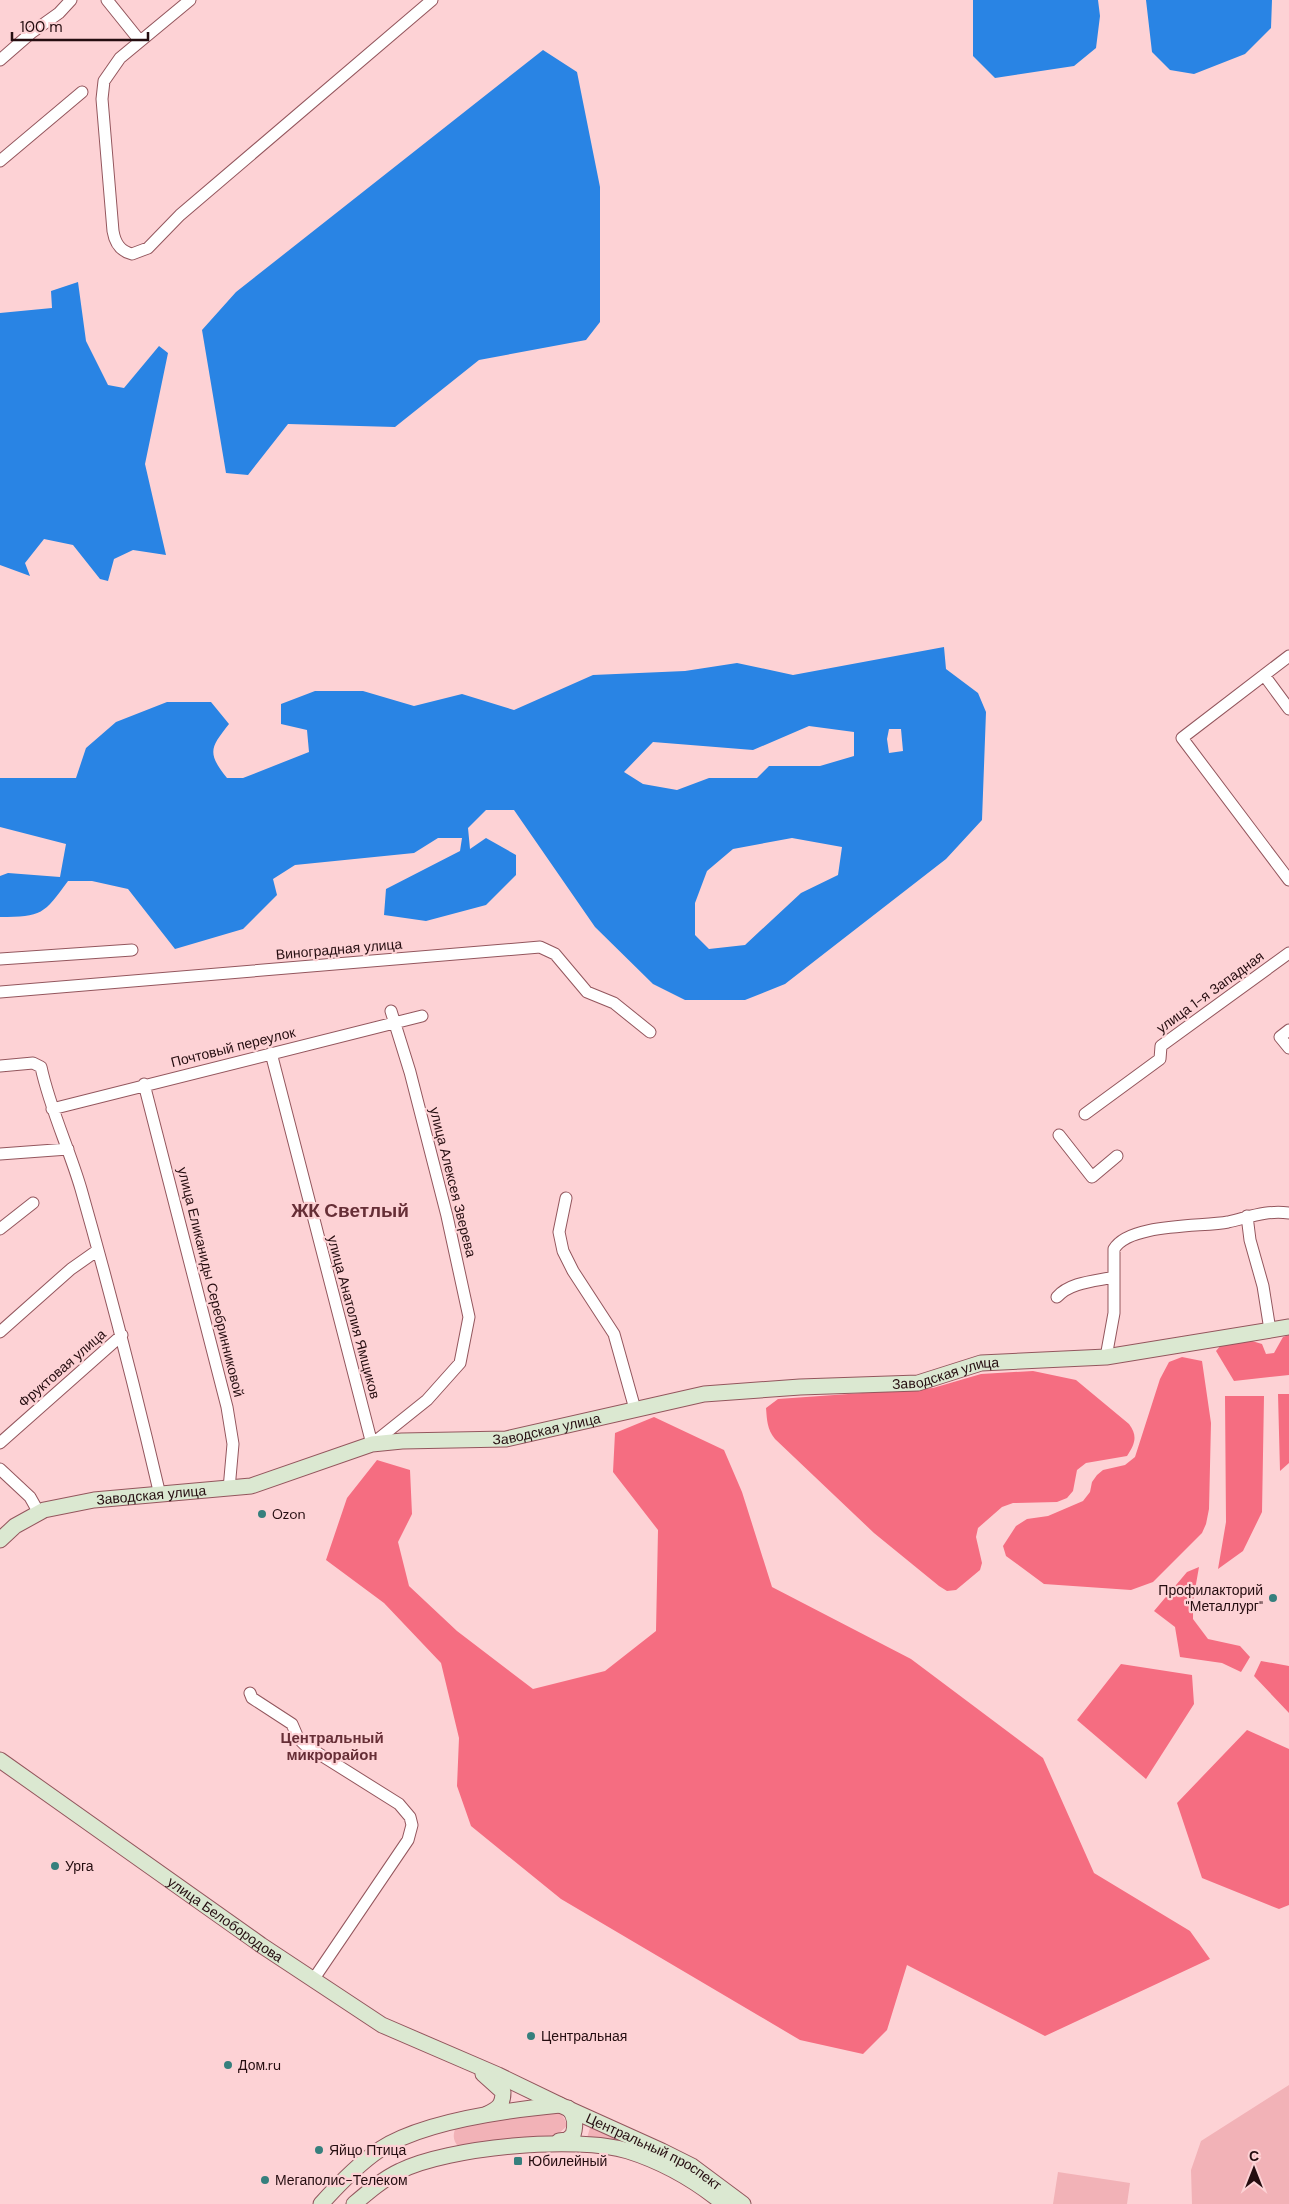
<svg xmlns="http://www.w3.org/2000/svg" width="1289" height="2204" font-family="'DM Sans',sans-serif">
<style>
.green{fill:#f2b2b7}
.forest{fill:#f56d81}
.water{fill:#2984e4;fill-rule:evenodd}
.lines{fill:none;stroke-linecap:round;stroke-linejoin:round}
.street-casing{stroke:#93565d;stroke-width:13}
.secondary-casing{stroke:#93565d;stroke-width:17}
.street{stroke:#fff;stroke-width:11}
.secondary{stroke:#dbe8d1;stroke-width:15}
.poi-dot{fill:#367f7d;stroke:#fdd2d5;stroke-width:2}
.labels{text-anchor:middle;stroke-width:4.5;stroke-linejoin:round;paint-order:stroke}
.street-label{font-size:14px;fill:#250d10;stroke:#fdd2d5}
.poi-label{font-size:14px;fill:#250d10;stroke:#fdd2d5;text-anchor:start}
.neighbourhood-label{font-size:15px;font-weight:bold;fill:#662e36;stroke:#fdd2d5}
.district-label{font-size:19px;font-weight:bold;fill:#662e36;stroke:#fdd2d5}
</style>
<rect width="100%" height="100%" fill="#fdd2d5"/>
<path class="green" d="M1289,2085V2204H1192L1191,2170L1201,2141Z
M550,2110C561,2113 564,2115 567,2126L557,2135L462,2150C453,2142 452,2137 456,2126Z
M592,2121L675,2162L587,2138Z
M1058,2172L1130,2183L1127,2204H1053Z"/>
<path class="forest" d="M1289,1335V1375L1234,1381L1216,1351L1221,1345L1252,1341L1262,1344L1266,1354L1274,1353L1283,1337Z
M1182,1357L1202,1361L1211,1423L1209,1509L1206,1524L1202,1533L1153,1582L1131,1590L1044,1584L1006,1556L1003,1546L1016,1526L1027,1519L1048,1516L1083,1501L1090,1492L1092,1482L1097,1475L1103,1470L1125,1465L1135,1457L1160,1379L1169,1362Z
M1033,1371L1076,1380L1129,1424C1138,1436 1135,1444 1127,1456L1086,1463L1077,1470L1073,1491L1067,1498L1057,1502L1013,1503L1002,1507L978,1528L976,1537L982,1563L980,1570L956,1590L947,1591L939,1586L874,1533L775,1439C767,1429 767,1420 766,1408L778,1399L933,1388L981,1374Z
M1278,1394H1289V1463L1280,1471Z
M1225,1396H1264L1262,1512L1243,1551L1218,1569L1226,1522Z
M654,1417L724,1450L742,1492L772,1587L911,1659L1043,1758L1094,1873L1190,1931L1210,1959L1045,2036L907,1965L887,2030L863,2054L800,2040L561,1899L471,1826L457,1786L459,1738L441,1663L384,1603L326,1560L347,1498L377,1460L410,1470L412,1514L398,1542L409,1586L457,1631L533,1689L605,1671L656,1631L658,1530L613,1472L615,1433Z
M1199,1567L1193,1601V1619L1208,1639L1240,1646L1250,1657L1241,1672L1222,1663L1180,1657L1175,1627L1154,1611L1187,1572Z
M1261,1661L1289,1666V1713L1254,1676Z
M1121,1664L1192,1675L1194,1704L1146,1779L1077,1720Z
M1247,1730L1289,1749V1905L1279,1909L1202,1878L1177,1803Z"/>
<path class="water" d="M973,0H1098L1100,16L1096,48L1074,66L995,78L973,56Z
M1146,0H1272L1271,28L1245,54L1194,74L1170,70L1152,52Z
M543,50L577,72L600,187V322L586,340L479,360L395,427L288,424L248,475L226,473L202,330L236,292Z
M78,282L86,341L108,385L124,388L159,346L168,353L145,464L166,555L133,550L114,559L108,581L100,579L73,545L44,539L25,563L30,576L0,565V313L52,308L51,291Z
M944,647L946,669L978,693L986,712L982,820L946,859L785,984L745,1000H685L653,984L595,927L514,810H486L468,828L470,849L486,838L516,855V875L486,905L426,921L384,915L386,889L460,851L462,838H438L414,853L295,865L273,879L277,895L243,929L175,949L128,889L92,881H68C44,914 42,917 0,917V876L8,873L60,877L66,844L0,827V778H76L86,748L116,722L167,702H211L229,724C210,748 207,753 227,778H243L309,752L307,730L281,724V704L315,691H363L414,706L462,694L514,710L593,675L685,671L737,663L793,675ZM809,726L854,732V756L820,766H769L757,778H709L677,790L643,784L624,772L653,742L753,750ZM889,729H901L903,751L889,753L887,739ZM792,838L842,847L838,875L801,893L745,945L709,949L695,935V903L707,871L733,849Z"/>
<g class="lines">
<defs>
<path id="street" d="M107,0L140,41
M190,0L120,58L104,81L102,99L113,231C115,243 120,251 132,254L148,248L180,215L432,0
M0,60L31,33L59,13L71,0
M0,161L82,92
M1289,656L1182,738L1289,880
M1264,675L1289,709
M0,959L132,950
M0,992L540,947L555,954L587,992L614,1003L650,1032
M1289,1030L1280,1037L1289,1048
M271,1053L372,1444L427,1400L460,1363L469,1317L447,1216L410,1072L391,1011
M0,1066L33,1063L41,1067C50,1109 69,1148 81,1189C110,1291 136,1392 160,1495
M144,1084L227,1407L233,1444L229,1489
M52,1109L422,1016
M1085,1114L1160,1059L1161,1046L1289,953
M1059,1135L1092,1177L1117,1156
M0,1154L68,1149
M566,1198L559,1232L563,1251L573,1271L614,1334L635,1409
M1247,1216L1250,1240L1263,1286L1270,1330
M0,1229L33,1203
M1057,1297C1070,1282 1096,1281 1114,1277
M0,1332L71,1269L98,1250
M1106,1357L1114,1313V1249C1129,1223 1202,1227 1228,1222C1250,1217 1266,1210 1289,1213
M0,1443L122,1335
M0,1469L30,1497L39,1513
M250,1693L252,1698L292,1724L298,1738L305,1745L399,1804L410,1817L412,1825L408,1840L313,1980"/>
<g id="secondary">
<path id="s1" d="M0,1540L15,1526L44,1510L94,1500L251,1486L372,1444L402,1441L506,1439L704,1394L800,1387L918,1383L981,1363L1106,1357L1289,1327"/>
<path id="s2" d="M0,1760L261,1945L382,2025L498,2075L560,2105L662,2151L692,2166L743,2204"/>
<path d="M483,2074L503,2092C503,2105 498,2109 487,2114"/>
<path d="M559,2141L567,2140L573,2135C576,2125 576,2116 568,2108"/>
<path d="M321,2204C339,2184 357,2165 379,2150C423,2121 508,2110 560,2105"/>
<path d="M354,2204C368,2192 383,2179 400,2171C448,2147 577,2135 628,2151C663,2162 696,2181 724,2204"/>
</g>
</defs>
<use href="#street" class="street-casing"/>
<use href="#secondary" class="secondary-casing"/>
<use href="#street" class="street"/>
<use href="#secondary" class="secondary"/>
</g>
<g class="poi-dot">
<circle cx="262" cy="1514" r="5"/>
<circle cx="1273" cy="1598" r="5"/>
<circle cx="55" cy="1866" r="5"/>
<circle cx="531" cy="2036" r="5"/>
<circle cx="228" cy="2065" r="5"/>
<circle cx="319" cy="2150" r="5"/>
<rect x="513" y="2156" width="10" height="10" rx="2.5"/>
<circle cx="265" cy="2180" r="5"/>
</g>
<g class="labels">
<g class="street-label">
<text transform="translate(339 949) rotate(-5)" y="5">Виноградная улица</text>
<text transform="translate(1210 992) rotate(-36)" y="5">улица 1-я Западная</text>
<text transform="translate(233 1047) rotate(-14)" y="5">Почтовый переулок</text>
<text transform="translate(453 1182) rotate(76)" y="5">улица Алексея Зверева</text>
<text transform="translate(211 1282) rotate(76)" y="5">улица Еликаниды Серебринниковой</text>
<text transform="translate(354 1317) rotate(75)" y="5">улица Анатолия Ямщиков</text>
<text transform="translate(62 1368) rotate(-41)" y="5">Фруктовая улица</text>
<text dy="5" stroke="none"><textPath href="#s1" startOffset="971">Заводская улица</textPath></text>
<text dy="5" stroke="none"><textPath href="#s1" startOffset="566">Заводская улица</textPath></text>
<text dy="5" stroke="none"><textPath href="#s1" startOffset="162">Заводская улица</textPath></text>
<text dy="5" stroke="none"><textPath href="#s2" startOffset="276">улица Белобородова</textPath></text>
<text dy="5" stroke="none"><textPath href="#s2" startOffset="765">Центральный проспект</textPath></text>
</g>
<g class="poi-label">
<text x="272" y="1519">Ozon</text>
<text x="1263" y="1595" text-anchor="end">Профилакторий<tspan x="1263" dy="16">"Металлург"</tspan></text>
<text x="65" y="1871">Урга</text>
<text x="541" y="2041">Центральная</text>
<text x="238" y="2070">Дом.ru</text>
<text x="329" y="2155">Яйцо Птица</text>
<text x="528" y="2166">Юбилейный</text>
<text x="275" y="2185">Мегаполис-Телеком</text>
</g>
<g class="neighbourhood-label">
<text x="332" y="1743">Центральный<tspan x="332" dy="17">микрорайон</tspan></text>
</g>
<g class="district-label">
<text x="350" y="1217">ЖК Светлый</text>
</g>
</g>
<g transform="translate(1254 2169)" stroke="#fdd2d5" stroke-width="4" paint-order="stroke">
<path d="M0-4L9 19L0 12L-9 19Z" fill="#250d10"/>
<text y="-8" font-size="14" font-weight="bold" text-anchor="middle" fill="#250d10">С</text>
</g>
<path d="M12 32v8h136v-8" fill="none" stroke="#250d10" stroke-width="2.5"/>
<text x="20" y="32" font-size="15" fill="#250d10" stroke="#fdd2d5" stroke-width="4" paint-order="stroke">100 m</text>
</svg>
